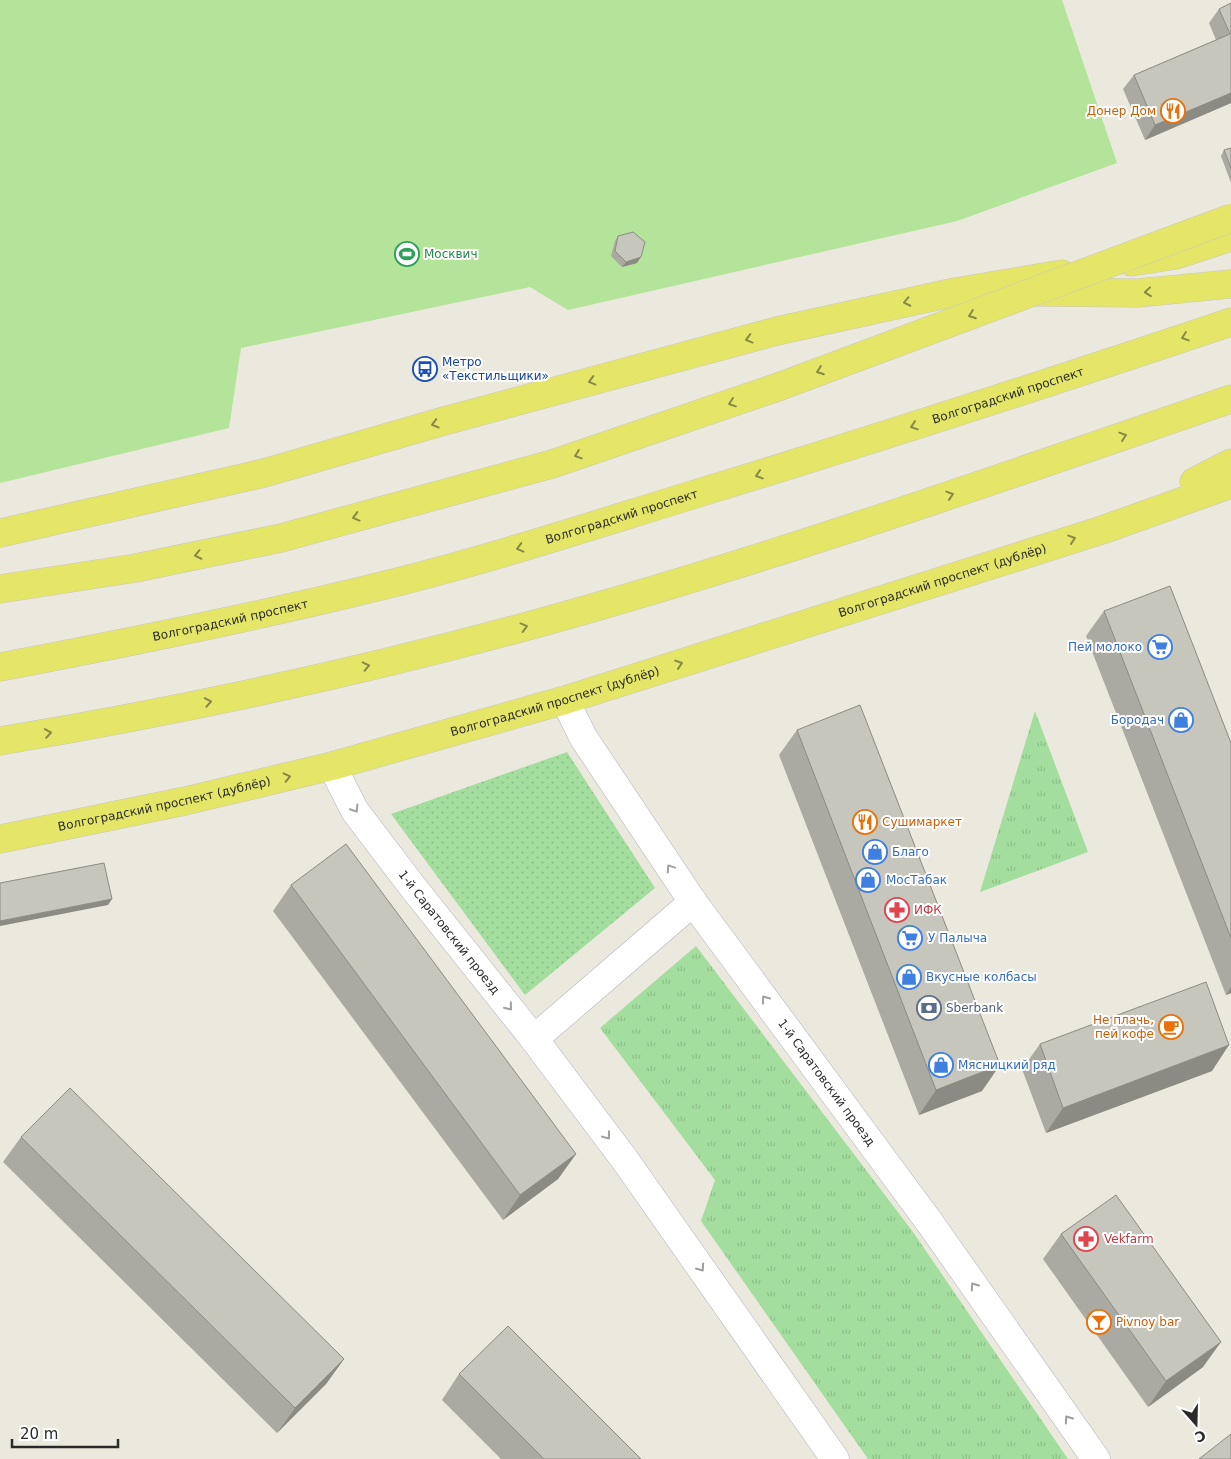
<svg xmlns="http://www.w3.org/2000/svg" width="1231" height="1459" font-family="'DejaVu Sans',sans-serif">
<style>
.grass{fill:url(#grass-dots)}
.park{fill:url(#park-tufts)}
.pitch{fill:#b3e49a}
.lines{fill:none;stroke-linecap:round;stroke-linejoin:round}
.minor-casing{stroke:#b1b1bd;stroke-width:29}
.major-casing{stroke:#c8c8c8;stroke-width:29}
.minor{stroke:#fff;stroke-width:28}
.major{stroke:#e5e667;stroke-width:28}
.major-bridge-casing{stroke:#c8c8c8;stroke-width:29;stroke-linecap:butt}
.major-bridge{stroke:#e5e667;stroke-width:28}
.wall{fill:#abaaa2}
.shaded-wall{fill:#8b8b84}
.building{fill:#c7c6bc;stroke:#8b8b84}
.oneway{stroke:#888848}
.oneway2{stroke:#9f9f9f}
.labels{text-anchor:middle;stroke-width:4;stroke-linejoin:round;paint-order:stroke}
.food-label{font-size:12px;fill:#c56008;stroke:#fff;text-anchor:end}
.leisure-label{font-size:12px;fill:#27864d;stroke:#fff;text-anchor:start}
.transit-label{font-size:12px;fill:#164399;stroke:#fff;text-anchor:start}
.street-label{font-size:12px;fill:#2a2a2a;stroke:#fff}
.shop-label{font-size:12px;fill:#366cbe;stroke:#fff;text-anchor:start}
.health-label{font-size:12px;fill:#be3a42;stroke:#fff;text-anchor:start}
.service-label{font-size:12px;fill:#4e5e75;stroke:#fff;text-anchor:start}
</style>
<defs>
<pattern id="grass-dots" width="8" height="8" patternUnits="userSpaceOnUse" patternTransform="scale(1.25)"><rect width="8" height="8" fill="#a4de9e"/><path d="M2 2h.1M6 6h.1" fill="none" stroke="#8dbf88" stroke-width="1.8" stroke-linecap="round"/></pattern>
<pattern id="park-tufts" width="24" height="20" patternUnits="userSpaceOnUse" patternTransform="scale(1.25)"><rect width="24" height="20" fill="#a4de9e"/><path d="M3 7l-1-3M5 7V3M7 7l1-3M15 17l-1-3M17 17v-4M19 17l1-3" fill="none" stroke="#8dbf88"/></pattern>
</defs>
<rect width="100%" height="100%" fill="#ebe8dd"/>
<path class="grass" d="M567,752L655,888L525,995L391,814Z"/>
<path class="park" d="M1035,711L1088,852L980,892Z
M696,946L913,1232L1068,1459H868L701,1221L715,1180L600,1028Z"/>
<path class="pitch" d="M0,0H1062L1117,163L957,221L568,310L530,287L241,348L229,428L0,483Z"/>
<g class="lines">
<defs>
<g id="minor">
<path id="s1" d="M565,700L583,737L693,902L930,1223L1096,1459"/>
<path id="s2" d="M332,766L355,811L412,886L534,1039L625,1160L835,1459"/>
<path d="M534,1039L693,902"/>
</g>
<g id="major">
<path d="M1131,262L1176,255L1231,237"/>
<path d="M1033,292L1138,293L1231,284"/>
<path d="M1194,482L1231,463"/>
<path d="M0,533L264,473L444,421L777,331L955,292L1062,274"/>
<path d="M0,589L136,568L281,538L552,464L778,387"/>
<path id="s3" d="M0,667C126,643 252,618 377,587C484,561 588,527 692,495C873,440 1052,382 1231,322"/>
<path d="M0,741C192,709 384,667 571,614C794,551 1012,474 1231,399"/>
<path id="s4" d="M0,839L185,801L332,766L565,700L1102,530L1231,484"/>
</g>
</defs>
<use href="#minor" class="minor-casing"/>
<use href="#major" class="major-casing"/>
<use href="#minor" class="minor"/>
<use href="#major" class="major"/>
<defs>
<path id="major-bridge" d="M778,387L1231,218"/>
</defs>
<use href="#major-bridge" class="major-bridge-casing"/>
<use href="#major-bridge" class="major-bridge"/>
</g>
<path class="wall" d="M1231,3V103L1145,140L1123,89L1134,75L1216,40L1209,23L1219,9Z
M1231,148V183L1221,156L1224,150Z
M618,236L637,263L622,267L611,256L615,241Z
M1104,611L1231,743V993L1226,995L1086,636Z
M797,730L982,1091L919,1115L779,755Z
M291,885L576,1154L558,1179L503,1220L273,911Z
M1040,1044L1212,1071L1046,1133L1022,1069Z
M21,1137L344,1359L326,1384L277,1433L3,1162Z
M1061,1234L1203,1367L1148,1407L1043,1259Z
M459,1374L641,1459H501L442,1400Z"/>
<path class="shaded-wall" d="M1231,93V103L1145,140L1155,125Z
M641,257L637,263L622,267L626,262Z
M112,899L108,905L0,926V921Z
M1231,987V993L1226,995Z
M1229,1045L1212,1071L1046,1133L1063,1108Z
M1000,1065L982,1091L919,1115L936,1090Z
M576,1154L558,1179L503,1220L520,1195Z
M1221,1342L1203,1367L1148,1407L1166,1381Z
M344,1359L326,1384L277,1433L295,1408Z"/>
<path class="building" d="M1231,3V93L1155,125L1134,75L1230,34L1219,9Z
M1231,148V168L1224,150Z
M633,232L645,242L641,257L626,262L615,251L618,236Z
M1170,586L1231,743V938L1104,611Z
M860,705L1000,1065L936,1090L797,730Z
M346,844L576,1154L520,1195L291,885Z
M104,863L112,899L0,921V883Z
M1206,982L1229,1045L1063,1108L1040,1044Z
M70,1088L344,1359L295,1408L21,1137Z
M1116,1195L1221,1342L1166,1381L1061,1234Z
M508,1326L641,1459H544L459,1374Z
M1231,1434V1459H1199Z"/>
<defs><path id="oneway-chevron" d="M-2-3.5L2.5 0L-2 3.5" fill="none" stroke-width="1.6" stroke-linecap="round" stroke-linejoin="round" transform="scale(1.25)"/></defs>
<g class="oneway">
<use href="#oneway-chevron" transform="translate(1148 292) rotate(174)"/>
<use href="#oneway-chevron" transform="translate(907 302) rotate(168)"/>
<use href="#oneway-chevron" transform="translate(972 315) rotate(160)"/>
<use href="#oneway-chevron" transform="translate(1185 337) rotate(161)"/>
<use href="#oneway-chevron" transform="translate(749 339) rotate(165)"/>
<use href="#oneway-chevron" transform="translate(820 371) rotate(160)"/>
<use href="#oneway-chevron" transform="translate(592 381) rotate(165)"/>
<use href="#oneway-chevron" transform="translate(732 403) rotate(161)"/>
<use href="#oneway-chevron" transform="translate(435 424) rotate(164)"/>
<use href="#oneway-chevron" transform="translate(914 426) rotate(162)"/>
<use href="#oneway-chevron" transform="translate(1123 436) rotate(-19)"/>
<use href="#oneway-chevron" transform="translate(578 455) rotate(161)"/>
<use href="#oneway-chevron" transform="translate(759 475) rotate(162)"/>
<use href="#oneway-chevron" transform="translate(950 495) rotate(-18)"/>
<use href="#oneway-chevron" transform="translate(356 517) rotate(165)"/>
<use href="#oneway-chevron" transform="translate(1072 539) rotate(-18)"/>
<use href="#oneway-chevron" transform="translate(520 548) rotate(165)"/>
<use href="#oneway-chevron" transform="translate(198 555) rotate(168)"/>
<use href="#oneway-chevron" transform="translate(524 627) rotate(-15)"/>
<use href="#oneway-chevron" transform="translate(679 664) rotate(-18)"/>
<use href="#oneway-chevron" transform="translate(366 666) rotate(-13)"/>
<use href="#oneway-chevron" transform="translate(208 702) rotate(-11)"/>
<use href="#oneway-chevron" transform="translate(48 733) rotate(-9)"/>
<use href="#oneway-chevron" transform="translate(287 777) rotate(-13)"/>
</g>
<g class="oneway2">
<use href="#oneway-chevron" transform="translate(355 809) rotate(58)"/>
<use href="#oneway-chevron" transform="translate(670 868) rotate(-124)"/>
<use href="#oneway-chevron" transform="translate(765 999) rotate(-126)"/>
<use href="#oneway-chevron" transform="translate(509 1007) rotate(51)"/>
<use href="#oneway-chevron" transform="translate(607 1136) rotate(53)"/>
<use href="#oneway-chevron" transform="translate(701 1268) rotate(55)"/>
<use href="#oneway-chevron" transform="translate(974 1286) rotate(-125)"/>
<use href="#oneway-chevron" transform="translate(1068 1419) rotate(-125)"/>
</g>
<defs>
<symbol id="restaurant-ring" viewBox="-11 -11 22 22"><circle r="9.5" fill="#fff" stroke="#e8710a" stroke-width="1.5"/><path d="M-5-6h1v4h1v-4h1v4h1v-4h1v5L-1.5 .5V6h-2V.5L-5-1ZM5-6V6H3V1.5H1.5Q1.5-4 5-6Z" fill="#e8710a"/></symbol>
<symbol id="stadium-ring" viewBox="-11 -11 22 22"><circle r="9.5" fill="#fff" stroke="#2e9e5b" stroke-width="1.5"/><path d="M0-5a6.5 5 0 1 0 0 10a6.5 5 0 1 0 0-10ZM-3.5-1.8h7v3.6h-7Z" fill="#2e9e5b"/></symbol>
<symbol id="bus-ring" viewBox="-11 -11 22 22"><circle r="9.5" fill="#fff" stroke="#1a4fb4" stroke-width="1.5"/><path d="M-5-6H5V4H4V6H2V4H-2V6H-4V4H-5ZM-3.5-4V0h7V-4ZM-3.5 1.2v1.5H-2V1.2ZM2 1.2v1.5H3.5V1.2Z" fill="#1a4fb4"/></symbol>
<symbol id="supermarket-ring" viewBox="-11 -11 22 22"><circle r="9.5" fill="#fff" stroke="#3f7fe0" stroke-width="1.5"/><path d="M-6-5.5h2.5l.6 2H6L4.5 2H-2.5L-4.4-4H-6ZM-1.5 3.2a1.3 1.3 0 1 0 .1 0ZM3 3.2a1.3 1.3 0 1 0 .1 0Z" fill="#3f7fe0"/></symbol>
<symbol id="shop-ring" viewBox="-11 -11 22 22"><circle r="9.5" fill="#fff" stroke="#3f7fe0" stroke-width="1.5"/><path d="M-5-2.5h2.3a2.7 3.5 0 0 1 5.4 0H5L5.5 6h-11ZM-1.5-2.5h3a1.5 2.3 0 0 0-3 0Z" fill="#3f7fe0"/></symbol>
<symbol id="pharmacy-ring" viewBox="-11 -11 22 22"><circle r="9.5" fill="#fff" stroke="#e0444e" stroke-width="1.5"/><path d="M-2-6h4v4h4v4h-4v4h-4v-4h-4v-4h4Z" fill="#e0444e"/></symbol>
<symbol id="bank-ring" viewBox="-11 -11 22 22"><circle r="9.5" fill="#fff" stroke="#5c6f8a" stroke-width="1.5"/><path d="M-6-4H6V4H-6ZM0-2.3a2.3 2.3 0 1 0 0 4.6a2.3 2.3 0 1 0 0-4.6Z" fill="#5c6f8a"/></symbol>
<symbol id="cafe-ring" viewBox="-11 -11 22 22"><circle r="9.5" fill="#fff" stroke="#e8710a" stroke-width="1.5"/><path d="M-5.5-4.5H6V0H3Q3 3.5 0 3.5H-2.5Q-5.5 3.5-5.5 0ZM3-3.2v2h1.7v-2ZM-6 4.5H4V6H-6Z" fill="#e8710a"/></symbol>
<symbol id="bar-ring" viewBox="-11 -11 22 22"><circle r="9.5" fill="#fff" stroke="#e8710a" stroke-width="1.5"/><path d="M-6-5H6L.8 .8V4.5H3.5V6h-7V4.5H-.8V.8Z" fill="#e8710a"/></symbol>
</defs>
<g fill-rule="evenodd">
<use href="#restaurant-ring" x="1159" y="97" width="28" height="28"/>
<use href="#stadium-ring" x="393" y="240" width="28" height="28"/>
<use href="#bus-ring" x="411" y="355" width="28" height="28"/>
<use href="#supermarket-ring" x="1146" y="633" width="28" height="28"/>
<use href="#shop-ring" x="1167" y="706" width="28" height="28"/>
<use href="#restaurant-ring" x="851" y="808" width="28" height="28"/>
<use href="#shop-ring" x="861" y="838" width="28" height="28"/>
<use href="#shop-ring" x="854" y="866" width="28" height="28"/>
<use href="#pharmacy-ring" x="883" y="896" width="28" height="28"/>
<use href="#supermarket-ring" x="896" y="924" width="28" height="28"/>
<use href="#shop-ring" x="895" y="963" width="28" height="28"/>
<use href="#bank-ring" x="915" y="994" width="28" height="28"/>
<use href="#cafe-ring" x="1157" y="1013" width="28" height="28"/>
<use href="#shop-ring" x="927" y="1051" width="28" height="28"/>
<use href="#pharmacy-ring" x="1072" y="1225" width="28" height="28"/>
<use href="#bar-ring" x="1085" y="1308" width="28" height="28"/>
</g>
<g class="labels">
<g class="food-label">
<text x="1156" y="115">Донер Дом</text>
<text x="882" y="826" text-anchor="start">Сушимаркет</text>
<text x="1154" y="1024">Не плачь,<tspan x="1154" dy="14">пей кофе</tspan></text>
<text x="1116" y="1326" text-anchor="start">Pivnoy bar</text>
</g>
<g class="leisure-label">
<text x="424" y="258">Москвич</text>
</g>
<g class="transit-label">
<text x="442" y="366">Метро<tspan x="442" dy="14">«Текстильщики»</tspan></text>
</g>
<g class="street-label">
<text dy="4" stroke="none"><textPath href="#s3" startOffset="1045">Волгоградский проспект</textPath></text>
<text dy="4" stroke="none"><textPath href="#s3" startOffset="640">Волгоградский проспект</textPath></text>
<text dy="4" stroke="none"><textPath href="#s4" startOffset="978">Волгоградский проспект (дублёр)</textPath></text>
<text dy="4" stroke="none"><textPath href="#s3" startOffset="235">Волгоградский проспект</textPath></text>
<text dy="4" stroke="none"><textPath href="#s4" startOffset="572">Волгоградский проспект (дублёр)</textPath></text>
<text dy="4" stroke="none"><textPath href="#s4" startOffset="168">Волгоградский проспект (дублёр)</textPath></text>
<text dy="4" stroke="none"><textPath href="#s2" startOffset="204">1-й Саратовский проезд</textPath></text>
<text dy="4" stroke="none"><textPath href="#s1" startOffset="464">1-й Саратовский проезд</textPath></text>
</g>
<g class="shop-label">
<text x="1142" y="651" text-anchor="end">Пей молоко</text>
<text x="1164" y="724" text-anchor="end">Бородач</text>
<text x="892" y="856">Благо</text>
<text x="886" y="884">МосТабак</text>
<text x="928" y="942">У Палыча</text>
<text x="926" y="981">Вкусные колбасы</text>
<text x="958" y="1069">Мясницкий ряд</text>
</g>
<g class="health-label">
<text x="914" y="914">ИФК</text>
<text x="1104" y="1243">Vekfarm</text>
</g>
<g class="service-label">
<text x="946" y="1012">Sberbank</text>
</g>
</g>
<g transform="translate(1196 1424) rotate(160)" stroke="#ffffff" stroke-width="4" paint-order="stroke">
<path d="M0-4L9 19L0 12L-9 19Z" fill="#2a2a2a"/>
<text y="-8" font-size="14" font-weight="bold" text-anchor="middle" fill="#2a2a2a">С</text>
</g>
<path d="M12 1439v8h106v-8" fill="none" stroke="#2a2a2a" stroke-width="2.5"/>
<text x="20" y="1439" font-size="15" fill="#2a2a2a" stroke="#ffffff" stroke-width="4" paint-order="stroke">20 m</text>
</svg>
